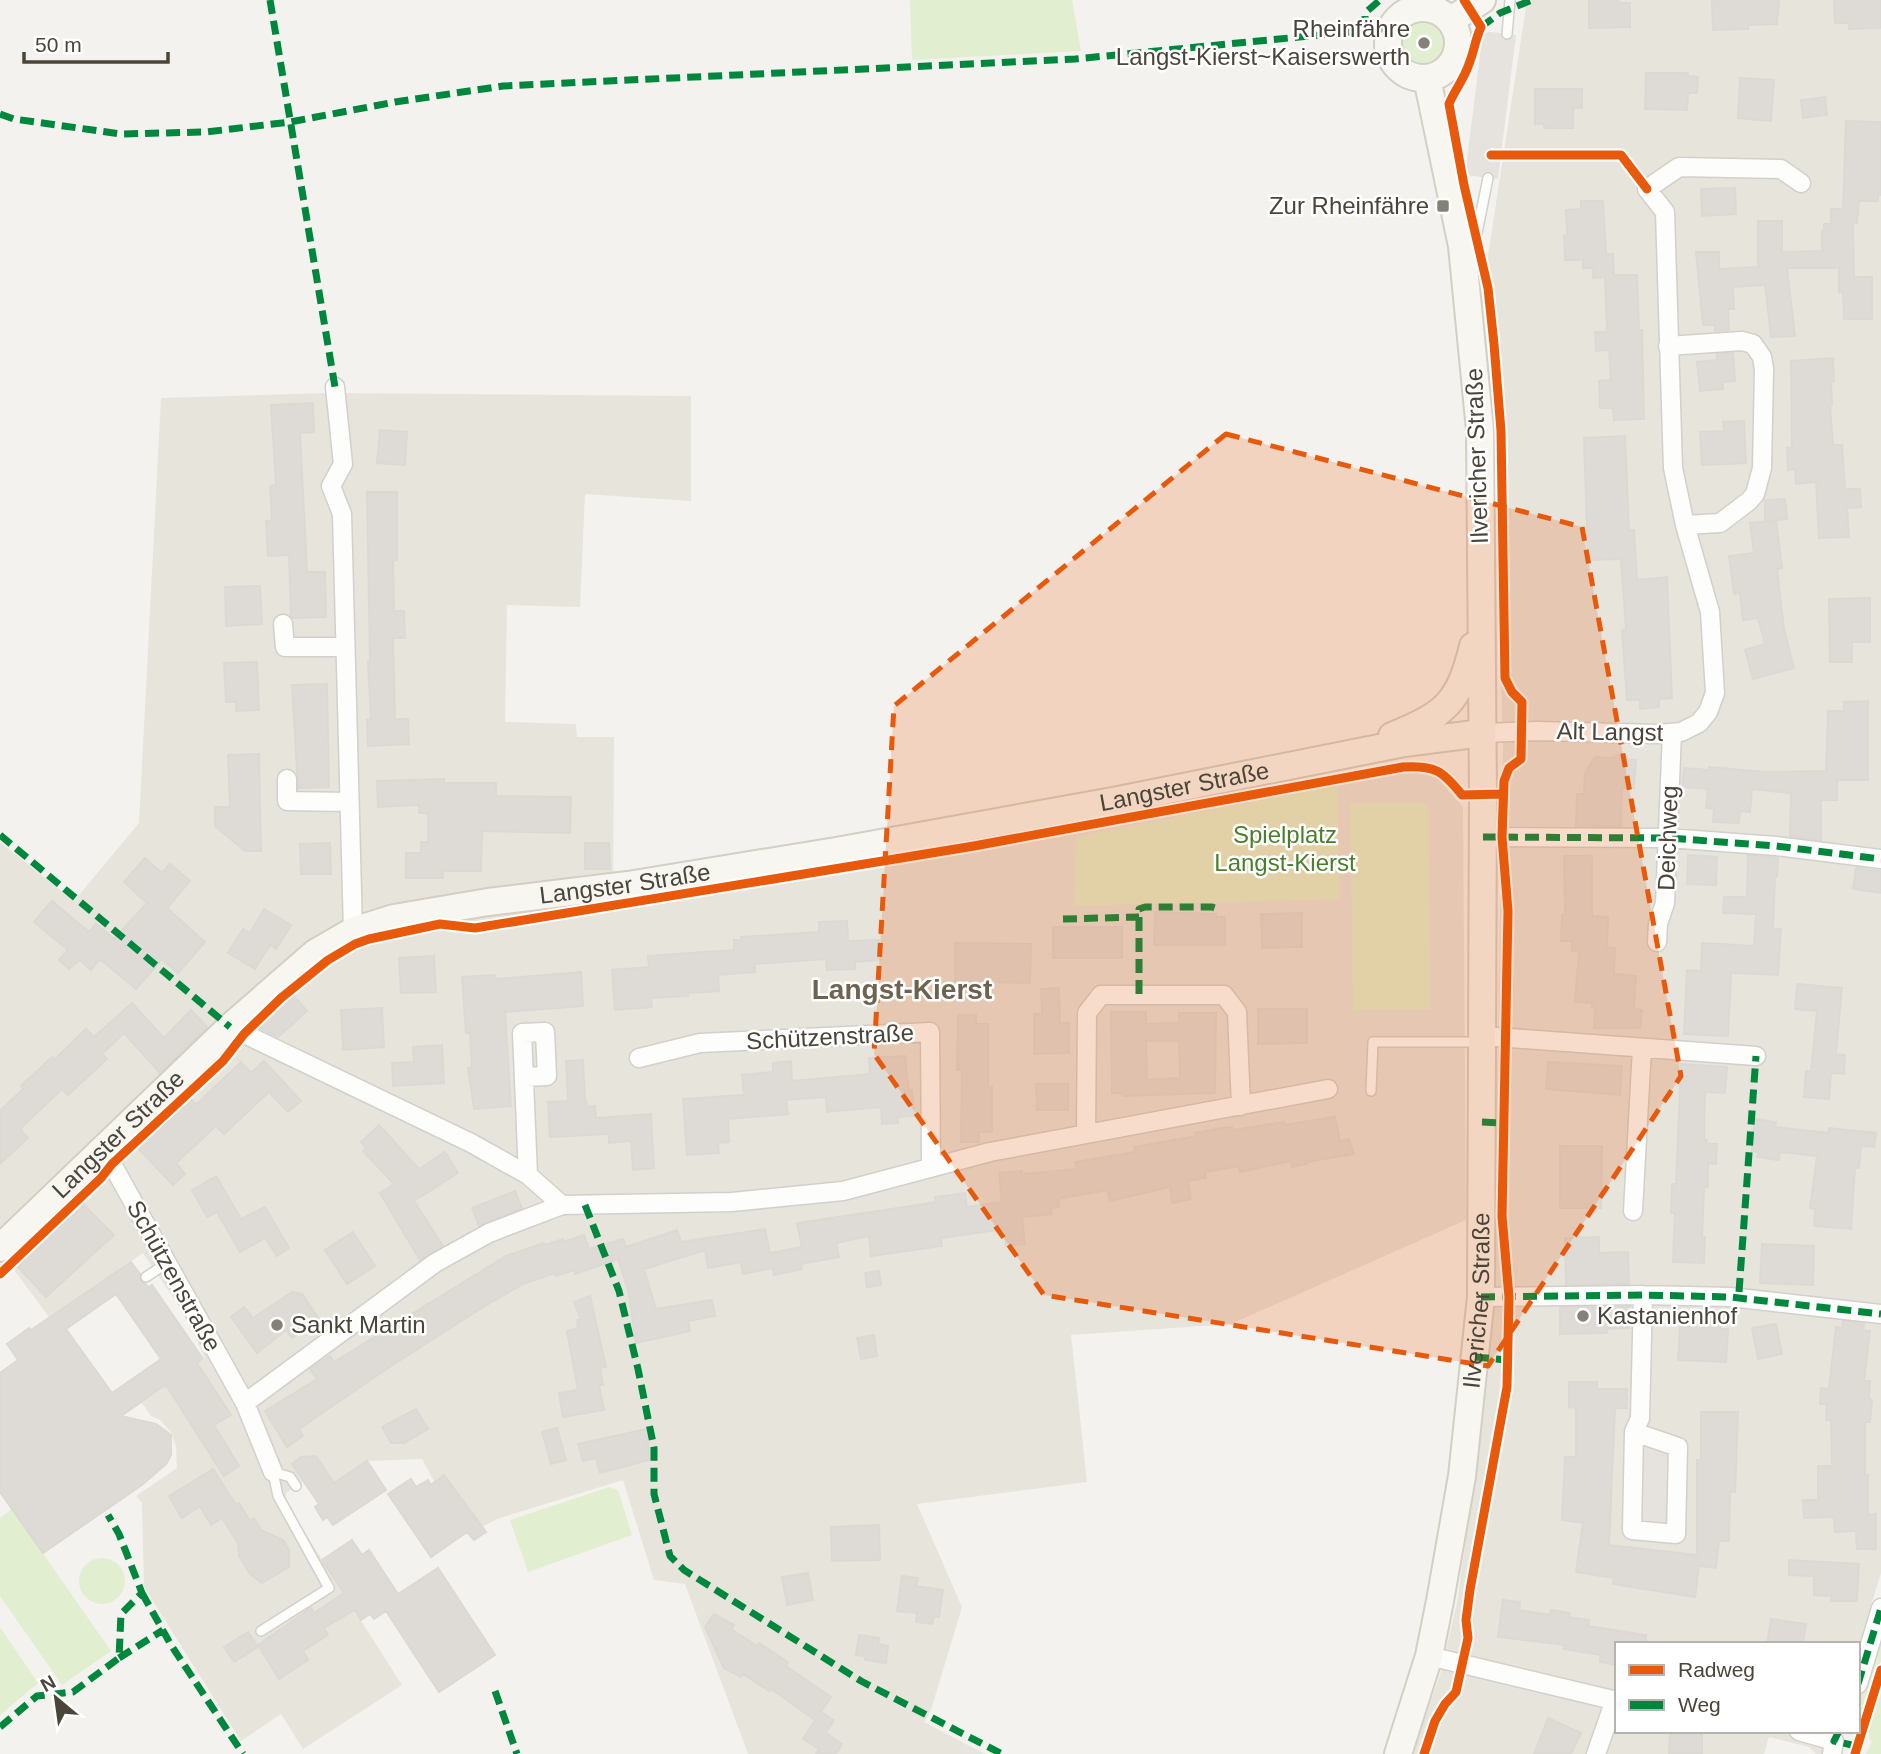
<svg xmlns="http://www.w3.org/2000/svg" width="1881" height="1754" font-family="Arial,sans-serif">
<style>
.residential{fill:#e7e4dc}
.green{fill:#e1eecf}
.parking{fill:#e6e3df}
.building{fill:#dedbd6;stroke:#dcd9d4;stroke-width:2;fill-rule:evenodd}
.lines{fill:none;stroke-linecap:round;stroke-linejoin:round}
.lane-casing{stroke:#d2d0cb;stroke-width:12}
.street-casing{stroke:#d2d0cb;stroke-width:21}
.secondary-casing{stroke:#d3cfc5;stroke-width:30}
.lane{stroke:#fdfdfc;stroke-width:9}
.street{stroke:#fdfdfc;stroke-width:18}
.secondary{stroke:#f7f6f1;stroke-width:26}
.quiet{stroke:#00873e;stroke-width:7;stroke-dasharray:14 7;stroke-linecap:butt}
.cycleway-casing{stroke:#fff;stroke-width:13}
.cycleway{stroke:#e8590c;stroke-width:9}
.marked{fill:#e8590c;fill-opacity:0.2;stroke:#e8590c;stroke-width:5;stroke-dasharray:14 9;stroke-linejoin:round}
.poi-dot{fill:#868178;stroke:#fff;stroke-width:2.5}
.labels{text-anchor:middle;stroke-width:5;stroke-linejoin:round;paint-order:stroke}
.poi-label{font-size:24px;fill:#4b4439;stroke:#fff;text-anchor:end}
.street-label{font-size:24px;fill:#4b4439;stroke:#fff}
.park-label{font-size:24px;fill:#4a7f2a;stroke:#fff}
.quarter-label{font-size:28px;font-weight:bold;fill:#6e6250;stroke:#fff}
</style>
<rect width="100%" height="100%" fill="#f4f2ee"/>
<path class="residential" d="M1527,0H1881V1573L1858,1648V1644H1617V1731H1833L1825,1754H1816L1809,1747L1769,1737L1764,1754H1412L1440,1675L1457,1603L1484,1407L1493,1303L1503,746L1488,256Z
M327,393L691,396V501L585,494L580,607L507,605L505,722L576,724L577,737H614L613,903L1325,782L1417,772L1437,778L1463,807L1466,1220L1231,1324L1071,1335L1087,1482L917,1504L962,1607L931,1710L924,1722L985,1754H748L685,1584L654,1580L623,1480L497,1519L482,1527L445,1476L435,1483L422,1459L367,1461L334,1483L316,1456L301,1457L292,1463L304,1481L287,1492L284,1500L402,1685L303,1749L281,1714L241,1741L144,1587L142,1503L136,1496L177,1468L176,1447L171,1432L160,1420L151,1416L142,1403L205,1359L187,1318L143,1253L49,1317L0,1251V842L74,901L139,823L161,398Z"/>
<path class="green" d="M910,0H1072L1081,51L912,60Z
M1402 43a22 22 0 1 1 44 0a22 22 0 1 1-44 0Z
M1337,785L1340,899L1074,906L1076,837Z
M1350,803H1428L1431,1009L1353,1010Z
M609,1487L618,1490L632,1535L528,1572L510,1520Z
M12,1509L111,1651L62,1685L0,1596V1518Z
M79 1581a23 23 0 1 1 46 0a23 23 0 1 1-46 0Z
M1881,1624V1661L1858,1729V1699Z
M0,1627L38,1683L0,1715Z
M1881,1690V1754H1866L1872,1742L1868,1732Z"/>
<path class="parking" d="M1483,31L1516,35L1498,179L1465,175Z
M1371,1021L1449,1022V1064L1390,1063L1391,1053H1380L1379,1082L1350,1081L1351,1037L1370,1038Z
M1641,1448H1670L1668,1524L1640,1523Z"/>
<path class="building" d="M1589,0H1618L1619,3H1630V27L1589,28Z
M1712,0H1779L1777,24L1748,25V29L1713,30Z
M1834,0H1881V28L1849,29V23H1835Z
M1646,73H1688V76L1698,77L1697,93H1688L1687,110L1645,109Z
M1740,78L1774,80L1771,121L1738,118Z
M1535,89H1582V108H1573V128H1544V124H1535Z
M1825,97L1827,115L1803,118L1801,100Z
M1846,121L1881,122V195H1878V201H1859L1857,223L1853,224L1854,277H1872V319H1844L1843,292H1839V268H1787L1795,336L1771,337L1765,285L1733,287L1734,309H1728L1729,330L1715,331V325H1703L1696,252H1719V269L1758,267V221H1782V252L1822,251V231H1824V224H1831V209H1843Z
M1735,188L1736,214L1702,216L1701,189Z
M1581,201H1603L1606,254H1613L1614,275H1637L1639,330H1642L1644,419L1614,420L1613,408H1600L1599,381L1611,380L1609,350L1596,351L1595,332H1607L1605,277L1593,278V268H1583V260H1565L1564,236L1567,235L1566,210L1581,209Z
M1733,353L1735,381L1723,382V389L1700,391L1697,362L1717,360V354Z
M1833,358L1834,381L1831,382L1832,405L1830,406L1833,445H1842L1845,489H1860L1861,507L1847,508L1849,537L1819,538L1816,482L1796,484L1795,469L1788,470L1787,448H1792L1791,361Z
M313,403L314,432L300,433L307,572H325L326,617L293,618L291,616L289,555L268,556L266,521H272L270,486L276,485L271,405Z
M1744,421L1746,463L1702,465L1700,432L1724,431L1723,422Z
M380,430L407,432L405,465L377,463Z
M1625,436L1629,530H1634L1637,580L1667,577L1672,698L1659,699V707L1640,709V700H1627L1622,630L1626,629L1621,559L1588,560L1584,438Z
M367,492H397V560L393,561L394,611H404L405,638H393L395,719H408L409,744L368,746L367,720H371L368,662H370Z
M1785,499L1787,519L1765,521V500Z
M1776,520L1782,568L1777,569L1784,629L1794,668L1753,679L1745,650L1765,644L1758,618L1743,620L1740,593L1734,594L1729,556L1754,553L1750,523Z
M260,586L262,624L226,626L225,587Z
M1870,598V642H1852V662H1830L1829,599Z
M257,662L259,710L236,711V702H226L224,663Z
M327,684L329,787L298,788L292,685Z
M1868,701V780H1837V800H1821V840L1790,836L1791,793L1752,789L1750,812L1740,811L1739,823L1713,822L1714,809L1706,808L1708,789L1682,787L1684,768L1709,770V767L1767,772L1826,771L1828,711H1844V702Z
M259,754L261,851H245L215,826V807H230L228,755Z
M1619,755L1621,759L1636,760L1634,788H1622L1621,826H1576L1577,794H1584L1585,773L1595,757L1612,758Z
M444,779V783H496V796L571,797L570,833L482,831L481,871H443V878H406V853H421V842H428V813H419V805L378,807L377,781Z
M330,843L331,874H301L300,844Z
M585,843H609L610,869H585Z
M1688,855L1717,857L1716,885L1687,884Z
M1748,855L1778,858L1777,876L1775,877L1773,929H1781L1778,975L1731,973L1728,1036L1684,1034L1687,970L1701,971L1702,943L1754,946L1756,914L1723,913L1724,897H1747Z
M1564,856H1592V916L1608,917L1607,947L1615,948L1614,974L1636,976L1634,1009L1642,1010L1640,1028H1594L1595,1007H1592V1003L1575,1002L1579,951H1572V941H1561L1562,915H1565Z
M145,858L162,873L170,864L190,881L167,908L205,942L178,973L162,959L136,989L100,959L91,970L80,960L69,969L59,960L68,950L34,922L52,901L89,932L96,924L114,939L147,903L124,882Z
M1856,868L1881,871V893L1853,889Z
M264,909L291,925L276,949L270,945L255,969L228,953L243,929L250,933Z
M1155,912L1216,914V917H1225V945H1154Z
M1302,913V947L1262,948L1261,914Z
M847,921L848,941L879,940L880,960L855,962V969L827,970L826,959L755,964V972L718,975L719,991L688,993V996L651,998L652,1007L615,1010L612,970L649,967L648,956L734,950V940H742L741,937L819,932V922Z
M1053,927H1122V958H1053Z
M955,943L1031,944L1030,983L955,982Z
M434,956L436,992L401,993L399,958Z
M581,972L583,1006L505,1012L511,1106L474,1109L468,1068H472L470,1033H466L462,977L495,975V979Z
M1797,984L1842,988L1836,1054L1845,1055L1844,1074L1831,1073L1829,1099L1804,1097L1806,1071L1811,1072L1817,1011L1795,1009Z
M1059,988L1060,1023H1069V1053L1034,1054V1014H1042L1041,989Z
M292,994L307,1011L278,1037L255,1026Z
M132,1003L164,1038L191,1010L207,1027L160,1073L124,1033L102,1054L107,1059L68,1095L62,1089L23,1126L21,1130L28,1138L0,1164V1111L23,1089L21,1086L52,1057L55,1059L86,1029L94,1037Z
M382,1008L384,1047L343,1050L341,1010Z
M1258,1009H1307V1043L1258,1044Z
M1111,1012H1146V1024L1179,1023V1013H1216L1215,1093L1124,1096L1120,1093H1112ZM1146,1041H1179L1180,1078L1147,1080Z
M958,1015H976V1024H988V1087H992V1132H979V1142H961L962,1070H957Z
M442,1045L444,1083L393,1086L392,1063L414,1062L413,1047Z
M905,1056L909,1090H912L914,1116L898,1117V1123L882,1124L881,1107L827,1112L826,1097L786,1100L788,1114L728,1119L729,1142L718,1143L719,1153L687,1155L683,1099L744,1095L742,1075L773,1072V1063L791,1061L792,1081L870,1074L869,1058Z
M583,1060L585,1099L588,1107L595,1106L596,1118L651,1114L654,1168L633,1170L631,1141L609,1143V1134L550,1137L548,1102L568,1101L566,1061Z
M264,1061L301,1101L288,1112L269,1092L224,1134L216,1126L176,1163L185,1174L173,1185L136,1146L149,1135L151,1137L191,1099L196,1105L241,1062L251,1073Z
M1548,1062L1622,1066L1620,1095L1546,1089Z
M1681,1064L1727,1067L1725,1093L1705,1092L1704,1140H1707L1706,1144H1717L1716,1164L1708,1163V1187H1704L1702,1237H1705L1704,1263L1673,1262L1675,1213H1671L1672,1184H1676Z
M1036,1084H1068V1110H1037Z
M1335,1117L1340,1141L1349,1139L1354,1154L1307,1162V1164L1292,1167L1291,1161L1240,1172L1239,1166L1205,1172L1206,1178L1188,1181L1191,1199L1172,1203L1170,1187L1110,1201L1107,1190L1058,1199L1059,1207L1051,1208L1052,1214L1022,1217L1025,1244L1006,1246L1004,1229L941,1238L942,1246L871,1256L869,1236L836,1243L839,1257L801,1264L802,1269L774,1275L773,1268L743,1274L741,1262L708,1268L705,1250L644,1269L656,1309L712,1300L715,1316L688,1321L690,1331L636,1343L628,1289L618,1259L575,1274L574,1270L556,1276L555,1273L523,1284L485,1306L388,1368L299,1429L303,1436L287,1447L265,1411L317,1379L310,1369L330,1356L334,1362L506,1256L544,1243L545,1245L563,1239L564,1242L584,1235L589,1249L623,1239L626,1247L677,1230L681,1242L765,1229L770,1253L802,1247L797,1223L918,1205L936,1202L935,1197L965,1193L967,1207L1002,1202L999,1173L1022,1171V1174L1077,1169L1075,1162L1135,1152L1134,1147L1196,1136L1195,1133L1222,1128L1232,1127L1233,1130L1284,1122V1125Z
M1755,1119L1776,1122L1775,1127L1828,1133L1829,1128L1876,1133L1874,1147L1861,1146L1859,1168H1855L1851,1229L1814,1226L1815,1209L1810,1208L1817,1156L1780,1152L1779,1160L1757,1157L1758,1152L1752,1151Z
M379,1125L419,1169L445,1152L458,1173L414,1201L443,1246L420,1260L380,1193L394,1184L363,1151L366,1148L361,1142Z
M1560,1146H1602L1601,1208H1560Z
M216,1176L241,1219L265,1207L289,1248L277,1256L265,1238L240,1252L217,1212L207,1217L192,1190Z
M515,1191L522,1208L479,1226L472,1208Z
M84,1205L114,1235L46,1297L18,1267Z
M353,1232L375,1266L347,1284L325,1250Z
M1599,1237V1253L1628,1252L1629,1284L1566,1285L1565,1238Z
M1762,1244L1814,1246L1813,1285L1760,1283Z
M131,1262L140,1274L141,1281L149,1287L152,1285L203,1359L197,1363L231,1415L214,1425L239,1466L224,1476L166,1385L121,1416L156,1424L171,1435V1455L166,1464L142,1485L43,1553L0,1492V1373L18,1360L7,1344L29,1328L31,1330ZM116,1294L161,1359L112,1393L66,1329Z
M879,1271L881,1285L867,1287L865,1273Z
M292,1292L302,1294L321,1322L306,1333L303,1330L292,1338L286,1330L257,1353L231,1317L244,1307L253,1318Z
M590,1296L606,1367L600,1368L603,1385H599L604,1410L563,1417L559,1393L578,1390L567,1331L578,1328L577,1320L581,1319L574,1302Z
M1560,1307H1630L1629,1328L1607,1329V1333L1560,1334Z
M1843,1321L1864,1324L1863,1330L1870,1331L1864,1381H1870L1869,1398L1872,1400L1870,1422H1865V1475H1868V1515L1876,1514V1549H1857L1856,1531L1835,1532L1834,1517L1804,1518L1803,1500H1818V1466H1832L1831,1420H1826L1827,1404H1820L1821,1388L1829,1389L1836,1327L1842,1328Z
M1689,1324L1720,1325V1329H1728L1726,1362L1678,1360L1680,1326L1689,1327Z
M1776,1324L1782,1354L1758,1359L1752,1328Z
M874,1335L877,1356L861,1359L857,1338Z
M1569,1382H1597V1389H1627V1408H1615L1609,1545L1697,1555V1460H1701V1412H1738L1735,1492H1730L1729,1541H1719L1716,1568L1699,1566L1695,1597L1613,1584L1614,1578L1576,1572L1583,1523L1562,1520L1565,1457H1576V1408L1569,1407Z
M416,1409L428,1429L404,1443H391L382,1427Z
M557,1428L566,1460L551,1464L542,1432Z
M647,1429L649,1460L600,1473L596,1458L583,1461L578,1444Z
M316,1456L334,1483L367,1461L386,1490L333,1525L327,1517L323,1520L315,1507L319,1504L292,1464L301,1457Z
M213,1469L236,1505L239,1503L250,1521L254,1518L261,1530L283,1540L289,1550V1567L262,1583L250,1574L239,1556L238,1543L222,1518L211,1525L200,1506L182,1518L169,1496Z
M444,1475L486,1532L474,1540L467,1532L431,1557L388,1494L411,1479L416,1487L428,1480L431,1485Z
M879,1525L880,1560L832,1561L831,1527Z
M352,1540L362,1555L369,1550L398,1594L438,1568L495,1655L439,1692L386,1611L374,1619L370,1614L361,1620L355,1610L324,1628L328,1635L303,1651L308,1660L279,1679L258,1645L311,1608L314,1613L344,1593L322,1560Z
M1789,1560L1859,1564L1857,1601H1831V1596L1814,1595V1576L1789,1575Z
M808,1573L813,1600L787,1605L782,1577Z
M902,1576L918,1578L916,1586L943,1590L939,1617L934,1616L932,1624L916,1622L917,1613L897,1611Z
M1503,1600L1520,1602L1519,1610L1550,1615L1551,1610L1570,1613L1569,1617L1589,1620L1588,1626L1646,1635V1644H1617V1665L1600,1662L1601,1655L1564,1649L1565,1645L1498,1637Z
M714,1614L734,1625L731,1629L757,1646L759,1643L788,1662L786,1666L831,1697L821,1712L834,1720L826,1733L842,1744L836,1754H816L819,1749L803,1739L815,1720L771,1689L769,1691L743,1674L741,1677L724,1668L705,1627Z
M1771,1619L1806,1624L1803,1644H1767Z
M248,1632L258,1647L234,1662L224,1647Z
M859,1635L879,1638L878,1644L888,1646L886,1663L865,1660V1656L856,1655Z
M1548,1718L1581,1733L1571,1754H1534Z
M1670,1733H1702V1754H1669Z"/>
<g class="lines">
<defs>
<path id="lane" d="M1507,34L1510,0
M1559,155H1621L1647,189
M1464,245L1476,238L1488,178
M1371,1091L1373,1042H1479
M146,1277L167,1263
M261,1631L329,1588L278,1496L273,1472L290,1477L296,1486"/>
<path id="street" d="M1668,346L1742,341L1753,344L1762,357L1764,369L1762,468L1755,494L1749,501L1720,523L1685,525
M335,387L343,464L331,486L342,514L353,931
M283,624L285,647H345
M1482,733L1537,731L1658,734L1681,732L1699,723L1708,712L1715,693L1710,612L1685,525L1673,468L1665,212L1647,189L1679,167L1781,169L1801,183
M287,779V801L348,802
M1483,837L1668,838L1776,846L1881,859
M1657,942L1658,924L1665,903L1672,733
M230,1027L471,1143L528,1175L562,1205
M1483,1036L1756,1056
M639,1058L700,1043L930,1032L931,1166
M524,1077L547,1076L545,1032L522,1033L528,1175
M1086,1134L1087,1013L1101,995H1224L1237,1012L1241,1106
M103,1148L245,1403L273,1472
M1633,1211L1642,1048
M1481,1297L1643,1295L1730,1297L1881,1314
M245,1403L435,1263L489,1233L562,1205L732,1202L843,1191L990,1152L1328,1089
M1634,1432L1678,1447L1676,1534L1632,1530L1634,1432L1640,1418L1643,1295
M1429,1656L1617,1701
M1858,1684L1881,1608
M1799,1731L1834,1741L1832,1754
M1596,1754L1615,1700"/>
<g id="secondary">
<circle cx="1423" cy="43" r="35"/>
<path d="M1451,20L1482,0"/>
<path d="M1392,736C1446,714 1459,703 1473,646"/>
<path id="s1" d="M0,1248L230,1027L315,953L353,931L394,918L488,902L628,885L836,851L1113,801L1404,743L1482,733"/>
<path id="s2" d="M1398,1754L1429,1656L1440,1601L1462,1476L1481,1297L1483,796L1480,430L1462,246L1427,78"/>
</g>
</defs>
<use href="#lane" class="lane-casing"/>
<use href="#street" class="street-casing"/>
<use href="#secondary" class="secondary-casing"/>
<use href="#lane" class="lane"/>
<use href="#street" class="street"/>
<use href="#secondary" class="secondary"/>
<path class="quiet" d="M270,0L335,387
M1481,27L1500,13L1532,0
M1365,30V13L1380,0
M0,114L14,119L121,134L206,132L290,122L395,102L503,86L1075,59L1391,28
M0,835L230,1027
M1483,837L1668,838L1776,846L1881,859
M1063,919L1139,917
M1139,994V909L1145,907H1212L1221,910
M1482,1122L1504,1123
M585,1205L619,1291L638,1369L654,1448V1494L670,1556L684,1570L861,1681L1002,1754
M1739,1292L1756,1056
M1481,1297L1643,1295L1730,1297L1881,1314
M1475,1357L1507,1360
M142,1593L171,1645L243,1754
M119,1658L163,1630
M1858,1684L1881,1608
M495,1691L517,1754
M0,1727L37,1696L73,1692L119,1658L121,1614L142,1593L119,1534L108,1515
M1839,1731L1834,1741L1856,1746"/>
<defs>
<path id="cycleway" d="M1491,155H1621L1647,189
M0,1274L101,1178L112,1164L223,1061L244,1034L281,998L328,960L355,944L369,939L440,924L475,928L974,846L1403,767C1435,765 1443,771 1462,795L1503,794
M1424,1754L1435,1721L1445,1704L1456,1692L1468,1638L1466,1620L1470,1590L1507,1387L1509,1297L1502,1216L1508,911L1502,837L1504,781L1509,768L1521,759L1522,702L1512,692L1505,678L1501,431L1494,344L1488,288L1464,185L1449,104C1455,90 1464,79 1469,64C1474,52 1475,40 1481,27L1464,0
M1855,1754L1881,1670"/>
</defs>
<use href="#cycleway" class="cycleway-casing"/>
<use href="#cycleway" class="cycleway"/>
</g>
<path class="marked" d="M1226,434L1582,527L1681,1076L1488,1366L1044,1295L874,1054L894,706Z"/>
<g class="poi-dot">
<circle cx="1424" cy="43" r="7"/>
<rect x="1436" y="199" width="14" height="14" rx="3.5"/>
<circle cx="1583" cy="1316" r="7"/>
<circle cx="277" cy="1325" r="7"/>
</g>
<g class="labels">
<g class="poi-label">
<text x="1410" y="37">Rheinfähre<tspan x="1410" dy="28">Langst-Kierst~Kaiserswerth</tspan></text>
<text x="1429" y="214">Zur Rheinfähre</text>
<text x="1597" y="1324" text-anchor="start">Kastanienhof</text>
<text x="291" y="1333" text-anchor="start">Sankt Martin</text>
</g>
<g class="street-label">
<text transform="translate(1477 456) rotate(-92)" y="8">Ilvericher Straße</text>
<text transform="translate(1610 732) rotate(1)" y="8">Alt Langst</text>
<text dy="8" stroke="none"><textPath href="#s1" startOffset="1320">Langster Straße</textPath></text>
<text transform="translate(1668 838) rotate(-88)" y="8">Deichweg</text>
<text dy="8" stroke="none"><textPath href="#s1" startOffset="752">Langster Straße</textPath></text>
<text transform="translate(830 1037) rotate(-3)" y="8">Schützenstraße</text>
<text dy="8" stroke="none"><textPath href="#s1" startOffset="164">Langster Straße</textPath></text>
<text transform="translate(174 1276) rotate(61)" y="8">Schützenstraße</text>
<text dy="8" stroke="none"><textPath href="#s2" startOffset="462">Ilvericher Straße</textPath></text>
</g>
<g class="park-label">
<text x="1285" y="843">Spielplatz<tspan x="1285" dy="28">Langst-Kierst</tspan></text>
</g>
<g class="quarter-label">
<text x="902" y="999">Langst-Kierst</text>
</g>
</g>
<rect x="1615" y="1642" width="245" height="91" fill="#ffffff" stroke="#b7b4b0" stroke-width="2"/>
<rect x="1629" y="1665" width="35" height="10" fill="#e8590c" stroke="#b7b4b0" stroke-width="2"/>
<text x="1678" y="1677" font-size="21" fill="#4b4439">Radweg</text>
<rect x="1629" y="1700" width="35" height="10" fill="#00873e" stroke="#b7b4b0" stroke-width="2"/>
<text x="1678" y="1712" font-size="21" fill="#4b4439">Weg</text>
<g transform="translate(56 1698) rotate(331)" stroke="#ffffff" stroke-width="5" paint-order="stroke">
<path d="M0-5L12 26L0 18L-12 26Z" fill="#4b4439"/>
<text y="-10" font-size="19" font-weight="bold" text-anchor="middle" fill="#4b4439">N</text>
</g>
<path d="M24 52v10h144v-10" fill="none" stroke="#4b4439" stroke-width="3.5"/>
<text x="35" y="52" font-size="21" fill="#4b4439" stroke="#ffffff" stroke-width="5" paint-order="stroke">50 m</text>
</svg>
